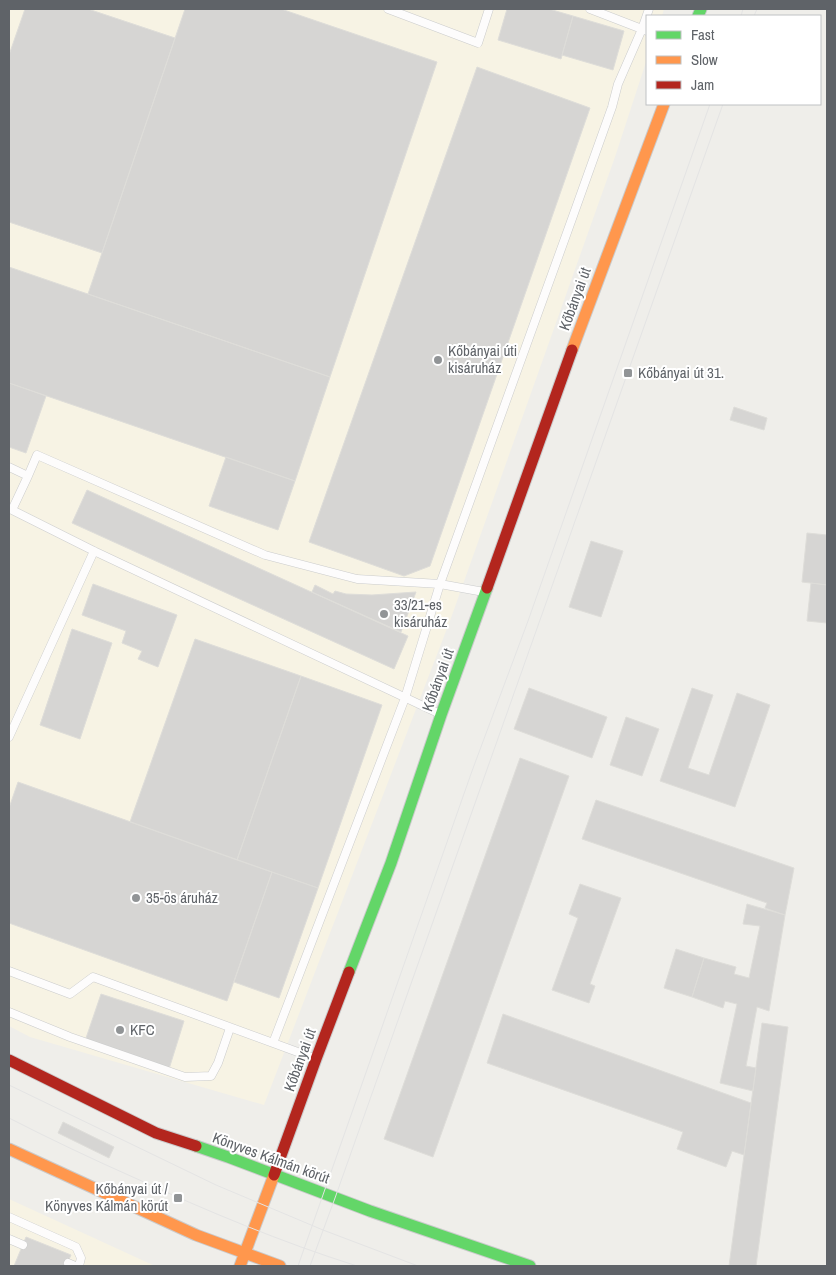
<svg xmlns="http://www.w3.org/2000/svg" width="836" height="1275" font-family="'Archivo Narrow',sans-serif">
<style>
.commercial{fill:#f7f3e4}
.building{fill:#d6d5d3;stroke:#deddd9}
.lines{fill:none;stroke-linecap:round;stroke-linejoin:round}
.lane-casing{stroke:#cbcccc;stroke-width:9}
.fast-casing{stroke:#cacacb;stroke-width:13}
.slow-casing{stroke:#cacacb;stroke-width:13}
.jam-casing{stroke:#cacacb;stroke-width:13}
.lane{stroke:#fdfcfc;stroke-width:8}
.fast{stroke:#63d668;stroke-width:11}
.slow{stroke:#ff974d;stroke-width:11}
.jam{stroke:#b3261e;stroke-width:11}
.tram{stroke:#e4e4e4;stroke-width:1}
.poi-dot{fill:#919496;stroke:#fff;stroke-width:2}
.labels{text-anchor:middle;stroke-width:4;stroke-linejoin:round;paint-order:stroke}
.street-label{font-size:15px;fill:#5f6368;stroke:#fff}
.poi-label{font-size:15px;fill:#5f6368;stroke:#fff;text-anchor:start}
</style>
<rect width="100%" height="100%" fill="#efeeea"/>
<path class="commercial" d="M9,9H664L662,16H647V59L615,157L451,618L264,1105L30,1037L9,1026Z
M9,1199L155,1266H9Z"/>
<path class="building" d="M25,9H88L175,38L102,253L9,222V55Z
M185,9H281L437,62L330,377L88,294Z
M507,9H549L573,16L561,59L498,40Z
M573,16L624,31L613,70L562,55Z
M477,67L590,108L430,566L404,576L309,542Z
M9,267L330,377L295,481L9,383Z
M9,383L46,396L26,453L9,447Z
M734,407L767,418L764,430L730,420Z
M226,457L295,481L278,530L209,506Z
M87,490L408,636L394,669L72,523Z
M807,533L827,535V585L802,582Z
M591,541L623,551L601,617L569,607Z
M811,583L827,585V623L807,621Z
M93,584L177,615L158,667L138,659L142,651L122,643L126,631L82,615Z
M315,585L333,594L335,591L346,594L372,595L416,592L401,632L312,592Z
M72,629L112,643L80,739L40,725Z
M195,639L301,676L237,860L130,822Z
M301,676L382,705L318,888L237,860Z
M529,688L607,717L592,758L514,729Z
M692,688L713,695L688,768L709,775L737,693L770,705L735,807L660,781Z
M626,717L659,729L642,776L610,765Z
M520,758L569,776L433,1157L384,1139Z
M18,782L272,872L227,1001L9,923V808Z
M596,800L794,868L785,915L765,908L767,903L582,839Z
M272,872L318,888L279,998L234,982Z
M580,884L621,898L590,984L595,986L589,1003L552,990L578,918L569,914Z
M747,904L785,915L769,1011L757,1007L746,1066L756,1068L753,1091L720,1083L737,1004L725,1001L723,1008L692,997L704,958L736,967L734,974L749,978L760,926L743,924Z
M676,949L704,958L692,997L664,988Z
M101,994L184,1021L169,1069L85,1041Z
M503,1014L751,1103L744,1155L732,1151L726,1167L677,1149L683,1132L487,1063Z
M762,1023L788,1027L756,1266H729Z
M63,1122L114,1147L109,1158L58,1133Z
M26,1237L71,1255L66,1266H14Z"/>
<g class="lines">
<defs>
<path id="lane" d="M388,9L478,43L489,9
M590,9L647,31
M9,467L28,476L37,455L265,555L357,579L440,584L484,592
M28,476L12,510L94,551L440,714
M9,737L94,551
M9,971L70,994L93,977L314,1058
M9,1012L70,1037L185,1077L211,1076L218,1063L230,1028
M273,1043L405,698L440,584L573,216L612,107L618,84L642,29L649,9
M9,1217L76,1247L81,1258L79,1266
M9,1239L23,1245
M68,1263L75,1266"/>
<path id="fast" d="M698,16L701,9
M349,972L391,863L441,715L487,588
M196,1146L228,1157L370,1211L530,1266"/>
<path id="slow" d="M572,350L664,104
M9,1149L196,1235L280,1266
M240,1266L274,1175"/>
<path id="jam" d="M487,588L572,350
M9,1060L156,1133L196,1146
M274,1175L316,1059L349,972"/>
</defs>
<use href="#lane" class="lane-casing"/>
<use href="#fast" class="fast-casing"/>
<use href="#slow" class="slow-casing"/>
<use href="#jam" class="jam-casing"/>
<use href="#lane" class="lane"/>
<use href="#fast" class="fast"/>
<use href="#slow" class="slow"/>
<use href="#jam" class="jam"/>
<path class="tram" d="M741,16L743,9
M754,16L757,9
M9,1085L216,1185L323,1230L418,1266
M9,1118C50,1139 92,1159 135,1178C207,1211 281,1242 357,1266
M298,1266L472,771L528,621L710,104
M310,1266L335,1198L723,104"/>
</g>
<g class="poi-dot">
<circle cx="438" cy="360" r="5"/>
<rect x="623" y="368" width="10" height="10" rx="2.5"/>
<circle cx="384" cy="614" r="5"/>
<circle cx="136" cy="898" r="5"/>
<circle cx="120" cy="1030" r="5"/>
<rect x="173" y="1193" width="10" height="10" rx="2.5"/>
</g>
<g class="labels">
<g class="street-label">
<text transform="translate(575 299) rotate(-70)" y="5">Kőbányai út</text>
<text transform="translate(438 680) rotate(-70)" y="5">Kőbányai út</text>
<text transform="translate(300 1060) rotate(-70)" y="5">Kőbányai út</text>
<text transform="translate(271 1158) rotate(20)" y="5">Könyves Kálmán körút</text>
</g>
<g class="poi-label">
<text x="448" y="356">Kőbányai úti<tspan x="448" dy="17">kisáruház</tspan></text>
<text x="638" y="378">Kőbányai út 31.</text>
<text x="394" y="610">33/21-es<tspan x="394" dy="17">kisáruház</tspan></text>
<text x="146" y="903">35-ös áruház</text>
<text x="130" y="1035">KFC</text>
<text x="168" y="1194" text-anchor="end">Kőbányai út /<tspan x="168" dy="17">Könyves Kálmán körút</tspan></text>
</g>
</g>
<rect width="836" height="1275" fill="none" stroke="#5f6368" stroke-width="20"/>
<rect x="646" y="15" width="175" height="90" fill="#ffffff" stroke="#bfc1c3"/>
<rect x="656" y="31" width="25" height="8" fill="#63d668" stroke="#bfc1c3"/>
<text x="691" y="40" font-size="15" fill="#5f6368">Fast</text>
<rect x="656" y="56" width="25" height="8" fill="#ff974d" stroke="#bfc1c3"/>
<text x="691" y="65" font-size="15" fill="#5f6368">Slow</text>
<rect x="656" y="81" width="25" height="8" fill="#b3261e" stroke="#bfc1c3"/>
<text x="691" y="90" font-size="15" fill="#5f6368">Jam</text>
</svg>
